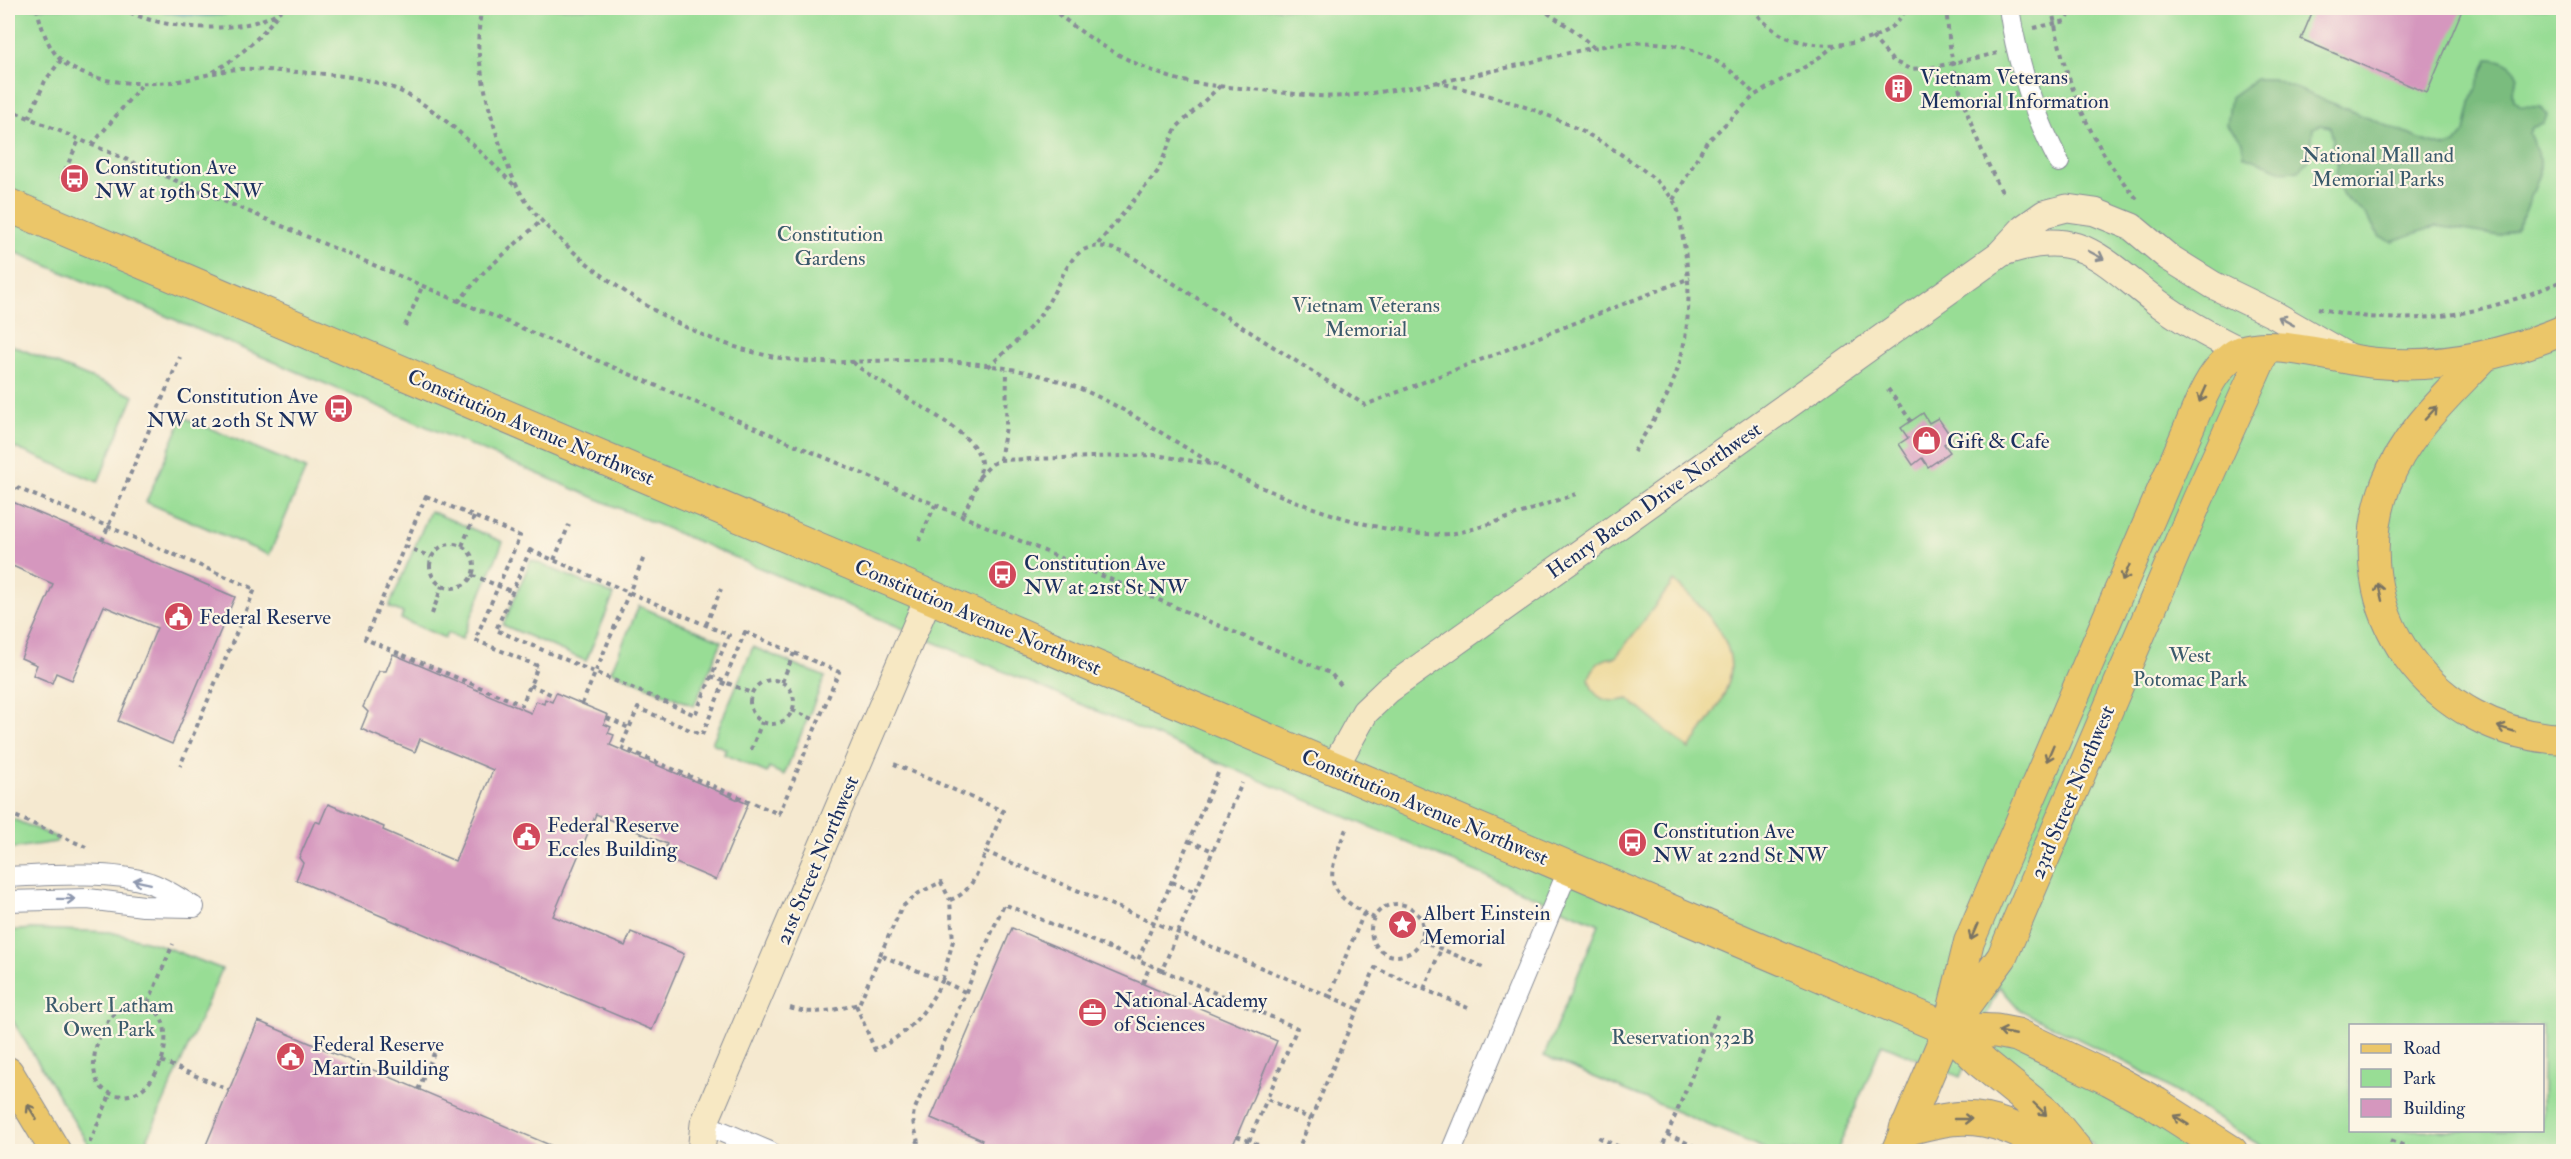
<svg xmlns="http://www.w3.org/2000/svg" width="2571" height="1159" font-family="'IM FELL Double Pica',serif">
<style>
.green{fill:#98dd95;stroke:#5a867a;stroke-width:1.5;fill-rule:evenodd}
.forest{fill:#7abc7e;stroke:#4a766e;stroke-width:1.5}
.sand{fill:#eeda9e;stroke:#84847e;stroke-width:1.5}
.water{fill:#46b6bd;stroke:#30728e;stroke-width:1.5}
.building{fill:#d597be}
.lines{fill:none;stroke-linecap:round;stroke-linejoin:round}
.street-casing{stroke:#888c97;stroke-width:22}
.secondary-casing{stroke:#888c97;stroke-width:29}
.primary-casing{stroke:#888c97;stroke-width:32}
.highway-casing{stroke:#888c97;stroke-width:35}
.path{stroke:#888c97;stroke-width:4;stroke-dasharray:4.5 4.5;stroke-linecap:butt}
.street{stroke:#fff;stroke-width:20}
.secondary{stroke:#f7e8c3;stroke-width:27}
.primary{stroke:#ebc669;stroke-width:30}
.highway{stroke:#ebc669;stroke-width:33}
.oneway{stroke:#898c90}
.oneway2{stroke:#797363}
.oneway3{stroke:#8d97ae}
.labels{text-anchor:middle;stroke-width:4.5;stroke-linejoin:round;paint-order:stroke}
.poi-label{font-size:21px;fill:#1b2f5e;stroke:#fcf5e5;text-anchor:start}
.park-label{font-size:21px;fill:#3a5a6c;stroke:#fcf5e5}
.street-label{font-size:21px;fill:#1b2f5e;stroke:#fcf5e5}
</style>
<rect width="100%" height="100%" fill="#fcf5e5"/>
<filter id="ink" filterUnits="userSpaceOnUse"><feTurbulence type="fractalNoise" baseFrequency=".0167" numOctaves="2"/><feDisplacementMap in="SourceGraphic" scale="12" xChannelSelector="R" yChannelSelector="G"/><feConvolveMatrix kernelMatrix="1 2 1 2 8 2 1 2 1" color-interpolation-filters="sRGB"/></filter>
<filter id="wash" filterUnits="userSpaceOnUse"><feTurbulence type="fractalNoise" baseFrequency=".008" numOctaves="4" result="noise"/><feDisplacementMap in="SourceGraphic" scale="24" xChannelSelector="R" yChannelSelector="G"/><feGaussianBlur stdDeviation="1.35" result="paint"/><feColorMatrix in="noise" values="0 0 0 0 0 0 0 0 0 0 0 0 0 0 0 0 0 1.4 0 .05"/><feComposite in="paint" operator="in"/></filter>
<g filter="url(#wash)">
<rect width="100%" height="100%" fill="#f5e9d0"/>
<path class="green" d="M8,8H2563V1151H2269L2137,1068L2020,1010L1999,986L1960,1077L1882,1044L1837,1151H1770L1544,1056L1599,924L8,249ZM2350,1026H2542V1130H2350Z
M11,345L134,396L98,482L8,445V353Z
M183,417L306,469L269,555L146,502Z
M430,511L503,542L462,639L447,633L445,638L401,619L403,613L389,607Z
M531,560L614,595L586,661L503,625Z
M639,606L722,641L694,706L611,671Z
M753,647L825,677L784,775L769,768L767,773L724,754L726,749L712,743Z
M8,817L58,838L56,842L8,849Z
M32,929L110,932L157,944L222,969L147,1140L172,1151H92L8,1013V931Z
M1996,1031L2231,1151H2097L2053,1099L1984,1063Z"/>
<path class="forest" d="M2488,59C2502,59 2513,64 2518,77L2512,92L2513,100L2521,106L2541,107L2547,115L2544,123L2533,126L2529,133L2540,160V174L2525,212L2515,229L2500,236L2437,226L2392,241L2380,237L2366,215L2343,196L2335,178L2338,164L2331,152L2333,139L2330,127L2320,125L2313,128L2310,159L2299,170L2285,172L2244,156L2243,142L2227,125L2231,97L2256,79H2273L2427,142L2446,147L2455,144L2465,132L2472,98Z"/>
<path class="sand" d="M1674,581C1701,606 1740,640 1729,681C1722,706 1703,728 1689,749L1628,699C1609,704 1592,700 1589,678C1594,665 1601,658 1616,657Z"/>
<path class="water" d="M152,8H249C220,19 181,18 152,8Z"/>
<g id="blocks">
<path class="building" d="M2314,8H2463L2427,93L2301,39Z
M1887 89a12 12 0 1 1 24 0a12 12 0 1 1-24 0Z
M1923,413L1929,423L1938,418L1952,438L1944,444L1950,452L1928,467L1922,458L1913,465L1899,444L1908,438L1901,428Z
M8,500L235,597L172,744L118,721L157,628L104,606L72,680L56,673L52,683L33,675L37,665L21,658L53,584L8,564Z
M393,654L531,713L536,701L544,704L545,699L552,702L556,693L608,715L604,724L611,727L608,733L614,735L610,745L748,804L716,880L662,857L667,844L596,814L553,916L625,946L631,932L684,954L652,1030L296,880L303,863L299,858L315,821L320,823L328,804L384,827L383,830L455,861L493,770L420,739L415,752L361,729L368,712L363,707L379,671H386Z
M1012,928L1277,1041L1230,1152H977L982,1140L931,1118Z
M258,1021L564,1151V1152H203Z"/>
</g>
</g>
<g filter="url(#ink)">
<use href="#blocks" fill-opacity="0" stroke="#888c97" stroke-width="1.5"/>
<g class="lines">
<defs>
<path id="street" d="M2009,8C2017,63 2033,112 2059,162
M8,877C46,875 114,870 150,883C165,888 180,899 194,907
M8,901L88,899L143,906L192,907
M704,1124L770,1152
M1451,1152L1569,868"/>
<path id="secondary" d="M2001,253C2079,225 2100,259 2157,302C2184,322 2212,337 2241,351
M1334,768L1365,712L1388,690L2000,254L2024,228L2044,214L2067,208L2095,212L2132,227L2168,257L2213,285L2275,315L2346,356
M701,1152L704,1124L929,596"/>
<path id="primary" d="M2485,356C2448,395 2405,433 2386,484C2339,611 2433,734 2564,739
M1956,1020L2002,957L2198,499L2266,348
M8,1072L56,1152
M1896,1152L1948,1029L1969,942L2203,395C2211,378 2223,359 2241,351C2275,338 2339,360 2377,363C2441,369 2504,355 2564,330"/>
<path id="highway" d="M8,205L1948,1029L1983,1063L2046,1114L2077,1152
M1948,1029L1996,1031L2017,1035L2110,1079L2156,1104L2231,1152
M1906,1129C1921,1125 1936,1121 1952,1119C1990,1114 2025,1133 2057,1152"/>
</defs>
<use href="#street" class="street-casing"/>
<use href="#secondary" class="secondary-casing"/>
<use href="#primary" class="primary-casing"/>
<use href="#highway" class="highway-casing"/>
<path class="path" d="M37,8C41,26 47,47 61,60C87,84 138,85 171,82C193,80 215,71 238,69C251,68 265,70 279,71C312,73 346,74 378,83C429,96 478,150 515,186
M122,8C159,31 249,37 284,8
M481,8C480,22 477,40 479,55C483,92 501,158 519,190C534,217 560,240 583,260C644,310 714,350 794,360C831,365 870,360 908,360C954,360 1005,365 1049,378C1111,395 1160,435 1216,465C1272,496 1397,546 1461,532C1499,523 1538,506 1576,494
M1051,8C1086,38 1127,63 1172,78C1200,86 1233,87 1262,90C1289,93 1317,98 1344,96C1399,91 1456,79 1510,67C1566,55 1632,31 1689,49C1717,58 1736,73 1755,95
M1540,8L1575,31L1594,48
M1753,8C1761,20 1770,29 1784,36C1819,52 1889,48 1906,8
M1946,8C1948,26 1949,45 1953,63C1963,109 1981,152 2003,194
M2052,8C2063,78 2091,148 2139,201
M2034,28L2066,21L2073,8
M1872,37L1893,61L1910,69L1930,68L1998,53
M213,72C242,55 261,37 280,11
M1436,82C1506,99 1561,114 1622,155C1640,167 1660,181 1673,200C1681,211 1681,230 1684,244C1692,293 1690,341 1671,387C1661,410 1645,433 1632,455
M8,109L1330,673L1344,688
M29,118L45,81L61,60
M92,145L143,83
M61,179L79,140
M1673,200L1706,143L1755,95L1810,64L1836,45
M1098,244L1158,171L1176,128L1220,86
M458,302L484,272L542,220
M2318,308C2405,330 2483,316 2564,280
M405,326L422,287
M853,362C878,387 982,430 981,464C981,482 969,501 962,517
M988,367C1007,350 1026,334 1041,314C1068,276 1069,226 1129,255L1365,405L1690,278
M1888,389L1911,421
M1000,460L1006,427L1007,370
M979,477L992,464L1000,460L1155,455L1211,464
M8,484L255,589L180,766
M426,496L520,536L475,640L538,666L522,705L365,639Z
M102,541L180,357
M919,541L935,505
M430 566a22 22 0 1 1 44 0a22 22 0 1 1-44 0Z
M405,546L431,557
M462,546L474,517
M530,550L729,635L695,715L496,630Z
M554,560L569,525
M472,575L513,592
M432,614L442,586
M706,625L721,589
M745,632L839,672L779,814L621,747L638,708L702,735Z
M711,676L751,693
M750 702a22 22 0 1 1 44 0a22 22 0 1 1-44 0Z
M782,682L794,653
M530,685L555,696
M582,704L644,557
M792,710L818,721
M607,718L629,728
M751,750L762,722
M894,764L1003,811L986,852L1329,996L1364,913
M1218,773L1138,960L1162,970L1242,783
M8,813L86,847
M1346,829C1326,879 1322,891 1374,918
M1189,841L1213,851
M1172,882L1195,892
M1371 930a26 26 0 1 1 52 0a26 26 0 1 1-52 0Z
M1421,940L1485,968
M880,955L902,907L919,893L941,882L950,900
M1162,970L1297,1028L1267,1099L1311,1119
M1143,983L1150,965
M1424,989L1441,949
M965,992L942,981L953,941L950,900C973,892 977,872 986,852
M1329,996L1358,1009
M133,1002C189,1001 165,1105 116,1095C81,1088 94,1036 111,1017C117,1010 125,1006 133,1002Z
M148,1003L173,944
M790,1008C813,1016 835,1010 859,1004L880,955L942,981C925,1014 908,1034 875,1050L856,1005
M161,1061L229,1090
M418,1090L435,1051
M1667,1134L1707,1152
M1237,1136L1274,1152
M2391,1140L2418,1152
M1249,1141L1267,1099
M8,1142L12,1152
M86,1151L111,1093
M917,1152C921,1137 910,1127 914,1111L1004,904L1138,960
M1297,1152L1375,968L1468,1008
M1577,1152L1579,1145L1594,1151L1600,1138L1630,1152
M1660,1152L1719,1011"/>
<use href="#street" class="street"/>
<use href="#secondary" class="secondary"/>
<use href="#primary" class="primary"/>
<use href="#highway" class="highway"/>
</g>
<defs><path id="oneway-shaft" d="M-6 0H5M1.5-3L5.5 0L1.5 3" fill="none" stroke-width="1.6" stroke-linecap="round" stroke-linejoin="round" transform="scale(1.5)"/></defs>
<g class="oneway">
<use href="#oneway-shaft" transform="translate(2096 255) rotate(28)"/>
<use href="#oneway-shaft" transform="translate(2286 321) rotate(-151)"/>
</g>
<g class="oneway2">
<use href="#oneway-shaft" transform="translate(2203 394) rotate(114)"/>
<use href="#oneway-shaft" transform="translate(2431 413) rotate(-47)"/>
<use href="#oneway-shaft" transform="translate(2126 573) rotate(113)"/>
<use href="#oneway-shaft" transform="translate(2380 592) rotate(-103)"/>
<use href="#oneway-shaft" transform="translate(2506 729) rotate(-163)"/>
<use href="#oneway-shaft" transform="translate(2050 753) rotate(113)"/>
<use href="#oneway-shaft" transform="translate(1974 932) rotate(113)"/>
<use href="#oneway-shaft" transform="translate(2007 1033) rotate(-169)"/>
<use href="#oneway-shaft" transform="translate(2040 1109) rotate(44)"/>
<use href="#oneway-shaft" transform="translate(32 1112) rotate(-121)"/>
<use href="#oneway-shaft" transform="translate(1963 1119)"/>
<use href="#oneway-shaft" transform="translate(2181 1120) rotate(-148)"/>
</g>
<g class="oneway3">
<use href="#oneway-shaft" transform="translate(142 882) rotate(-168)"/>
<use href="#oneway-shaft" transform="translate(66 899) rotate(1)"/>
</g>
</g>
<defs>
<symbol id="building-disc" viewBox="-11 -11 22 22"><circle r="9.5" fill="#d1495b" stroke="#fcf5e5"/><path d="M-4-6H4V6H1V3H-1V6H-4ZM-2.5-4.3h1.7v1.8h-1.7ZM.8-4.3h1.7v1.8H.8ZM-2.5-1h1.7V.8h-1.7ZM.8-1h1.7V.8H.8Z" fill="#fff"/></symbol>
<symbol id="bus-disc" viewBox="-11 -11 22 22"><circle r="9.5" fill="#d1495b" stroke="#fcf5e5"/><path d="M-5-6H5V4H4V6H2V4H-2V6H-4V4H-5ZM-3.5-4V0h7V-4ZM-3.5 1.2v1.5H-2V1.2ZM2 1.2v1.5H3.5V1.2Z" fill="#fff"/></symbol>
<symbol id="shop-disc" viewBox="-11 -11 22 22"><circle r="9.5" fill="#d1495b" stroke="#fcf5e5"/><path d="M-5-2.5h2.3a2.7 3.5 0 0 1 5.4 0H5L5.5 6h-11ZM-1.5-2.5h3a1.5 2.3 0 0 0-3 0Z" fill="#fff"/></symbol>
<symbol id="civic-disc" viewBox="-11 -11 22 22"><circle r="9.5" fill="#d1495b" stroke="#fcf5e5"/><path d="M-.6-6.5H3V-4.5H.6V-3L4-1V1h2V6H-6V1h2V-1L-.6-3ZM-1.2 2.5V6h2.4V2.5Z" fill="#fff"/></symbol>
<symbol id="sight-disc" viewBox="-11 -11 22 22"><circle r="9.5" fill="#d1495b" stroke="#fcf5e5"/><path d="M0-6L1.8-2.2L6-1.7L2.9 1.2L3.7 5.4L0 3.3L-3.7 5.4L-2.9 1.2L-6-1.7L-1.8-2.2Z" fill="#fff"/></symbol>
<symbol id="office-disc" viewBox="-11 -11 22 22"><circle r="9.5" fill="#d1495b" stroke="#fcf5e5"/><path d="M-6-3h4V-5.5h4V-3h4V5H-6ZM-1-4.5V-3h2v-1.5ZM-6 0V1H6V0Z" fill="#fff"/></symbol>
</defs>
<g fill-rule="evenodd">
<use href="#building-disc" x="1882" y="72" width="33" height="33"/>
<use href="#bus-disc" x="58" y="162" width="33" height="33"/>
<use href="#bus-disc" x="322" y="392" width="33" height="33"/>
<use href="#shop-disc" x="1910" y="424" width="33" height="33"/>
<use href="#bus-disc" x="986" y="558" width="33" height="33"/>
<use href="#civic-disc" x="162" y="600" width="33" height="33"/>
<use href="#civic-disc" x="510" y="820" width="33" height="33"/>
<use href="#bus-disc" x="1616" y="826" width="33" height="33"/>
<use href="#sight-disc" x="1386" y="908" width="33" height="33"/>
<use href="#office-disc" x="1076" y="996" width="33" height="33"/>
<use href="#civic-disc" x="274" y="1040" width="33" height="33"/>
</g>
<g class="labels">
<g class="poi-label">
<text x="1920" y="84">Vietnam Veterans<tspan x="1920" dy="24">Memorial Information</tspan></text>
<text x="95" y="174">Constitution Ave<tspan x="95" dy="24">NW at 19th St NW</tspan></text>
<text x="318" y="403" text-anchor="end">Constitution Ave<tspan x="318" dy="24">NW at 20th St NW</tspan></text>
<text x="1947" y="448">Gift &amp; Cafe</text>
<text x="1024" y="570">Constitution Ave<tspan x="1024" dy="24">NW at 21st St NW</tspan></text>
<text x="199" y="624">Federal Reserve</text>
<text x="547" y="832">Federal Reserve<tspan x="547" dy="24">Eccles Building</tspan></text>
<text x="1653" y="838">Constitution Ave<tspan x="1653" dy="24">NW at 22nd St NW</tspan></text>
<text x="1423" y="920">Albert Einstein<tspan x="1423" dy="24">Memorial</tspan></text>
<text x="1114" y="1007">National Academy<tspan x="1114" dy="24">of Sciences</tspan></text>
<text x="312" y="1051">Federal Reserve<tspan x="312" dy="24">Martin Building</tspan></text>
</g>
<g class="park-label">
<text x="2378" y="162">National Mall and<tspan x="2378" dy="24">Memorial Parks</tspan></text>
<text x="830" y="241">Constitution<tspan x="830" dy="24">Gardens</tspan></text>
<text x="1366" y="312">Vietnam Veterans<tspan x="1366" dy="24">Memorial</tspan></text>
<text x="2190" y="662">West<tspan x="2190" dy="24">Potomac Park</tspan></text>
<text x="109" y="1012">Robert Latham<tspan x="109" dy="24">Owen Park</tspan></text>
<text x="1683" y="1044">Reservation 332B</text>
</g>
<g class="street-label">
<text transform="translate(531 427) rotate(23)" y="7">Constitution Avenue Northwest</text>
<text transform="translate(1654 500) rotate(-35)" y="7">Henry Bacon Drive Northwest</text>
<text transform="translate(978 617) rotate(23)" y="7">Constitution Avenue Northwest</text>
<text transform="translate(2072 792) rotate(-67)" y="7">23rd Street Northwest</text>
<text transform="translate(1425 807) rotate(23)" y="7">Constitution Avenue Northwest</text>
<text transform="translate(817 860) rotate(-67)" y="7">21st Street Northwest</text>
</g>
</g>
<rect width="2571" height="1159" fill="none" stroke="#fcf5e5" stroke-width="30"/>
<rect x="2349" y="1024" width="195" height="108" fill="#fcf5e5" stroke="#a2a6af" stroke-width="1.5"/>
<rect x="2361" y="1044" width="30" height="9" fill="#ebc669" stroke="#a2a6af" stroke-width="1.5"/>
<text x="2403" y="1054" font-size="18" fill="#1b2f5e">Road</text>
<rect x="2361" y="1069" width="30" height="18" fill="#98dd95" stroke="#a2a6af" stroke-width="1.5"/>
<text x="2403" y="1084" font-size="18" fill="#1b2f5e">Park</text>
<rect x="2361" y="1099" width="30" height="18" fill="#d597be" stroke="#a2a6af" stroke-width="1.5"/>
<text x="2403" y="1114" font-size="18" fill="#1b2f5e">Building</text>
</svg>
